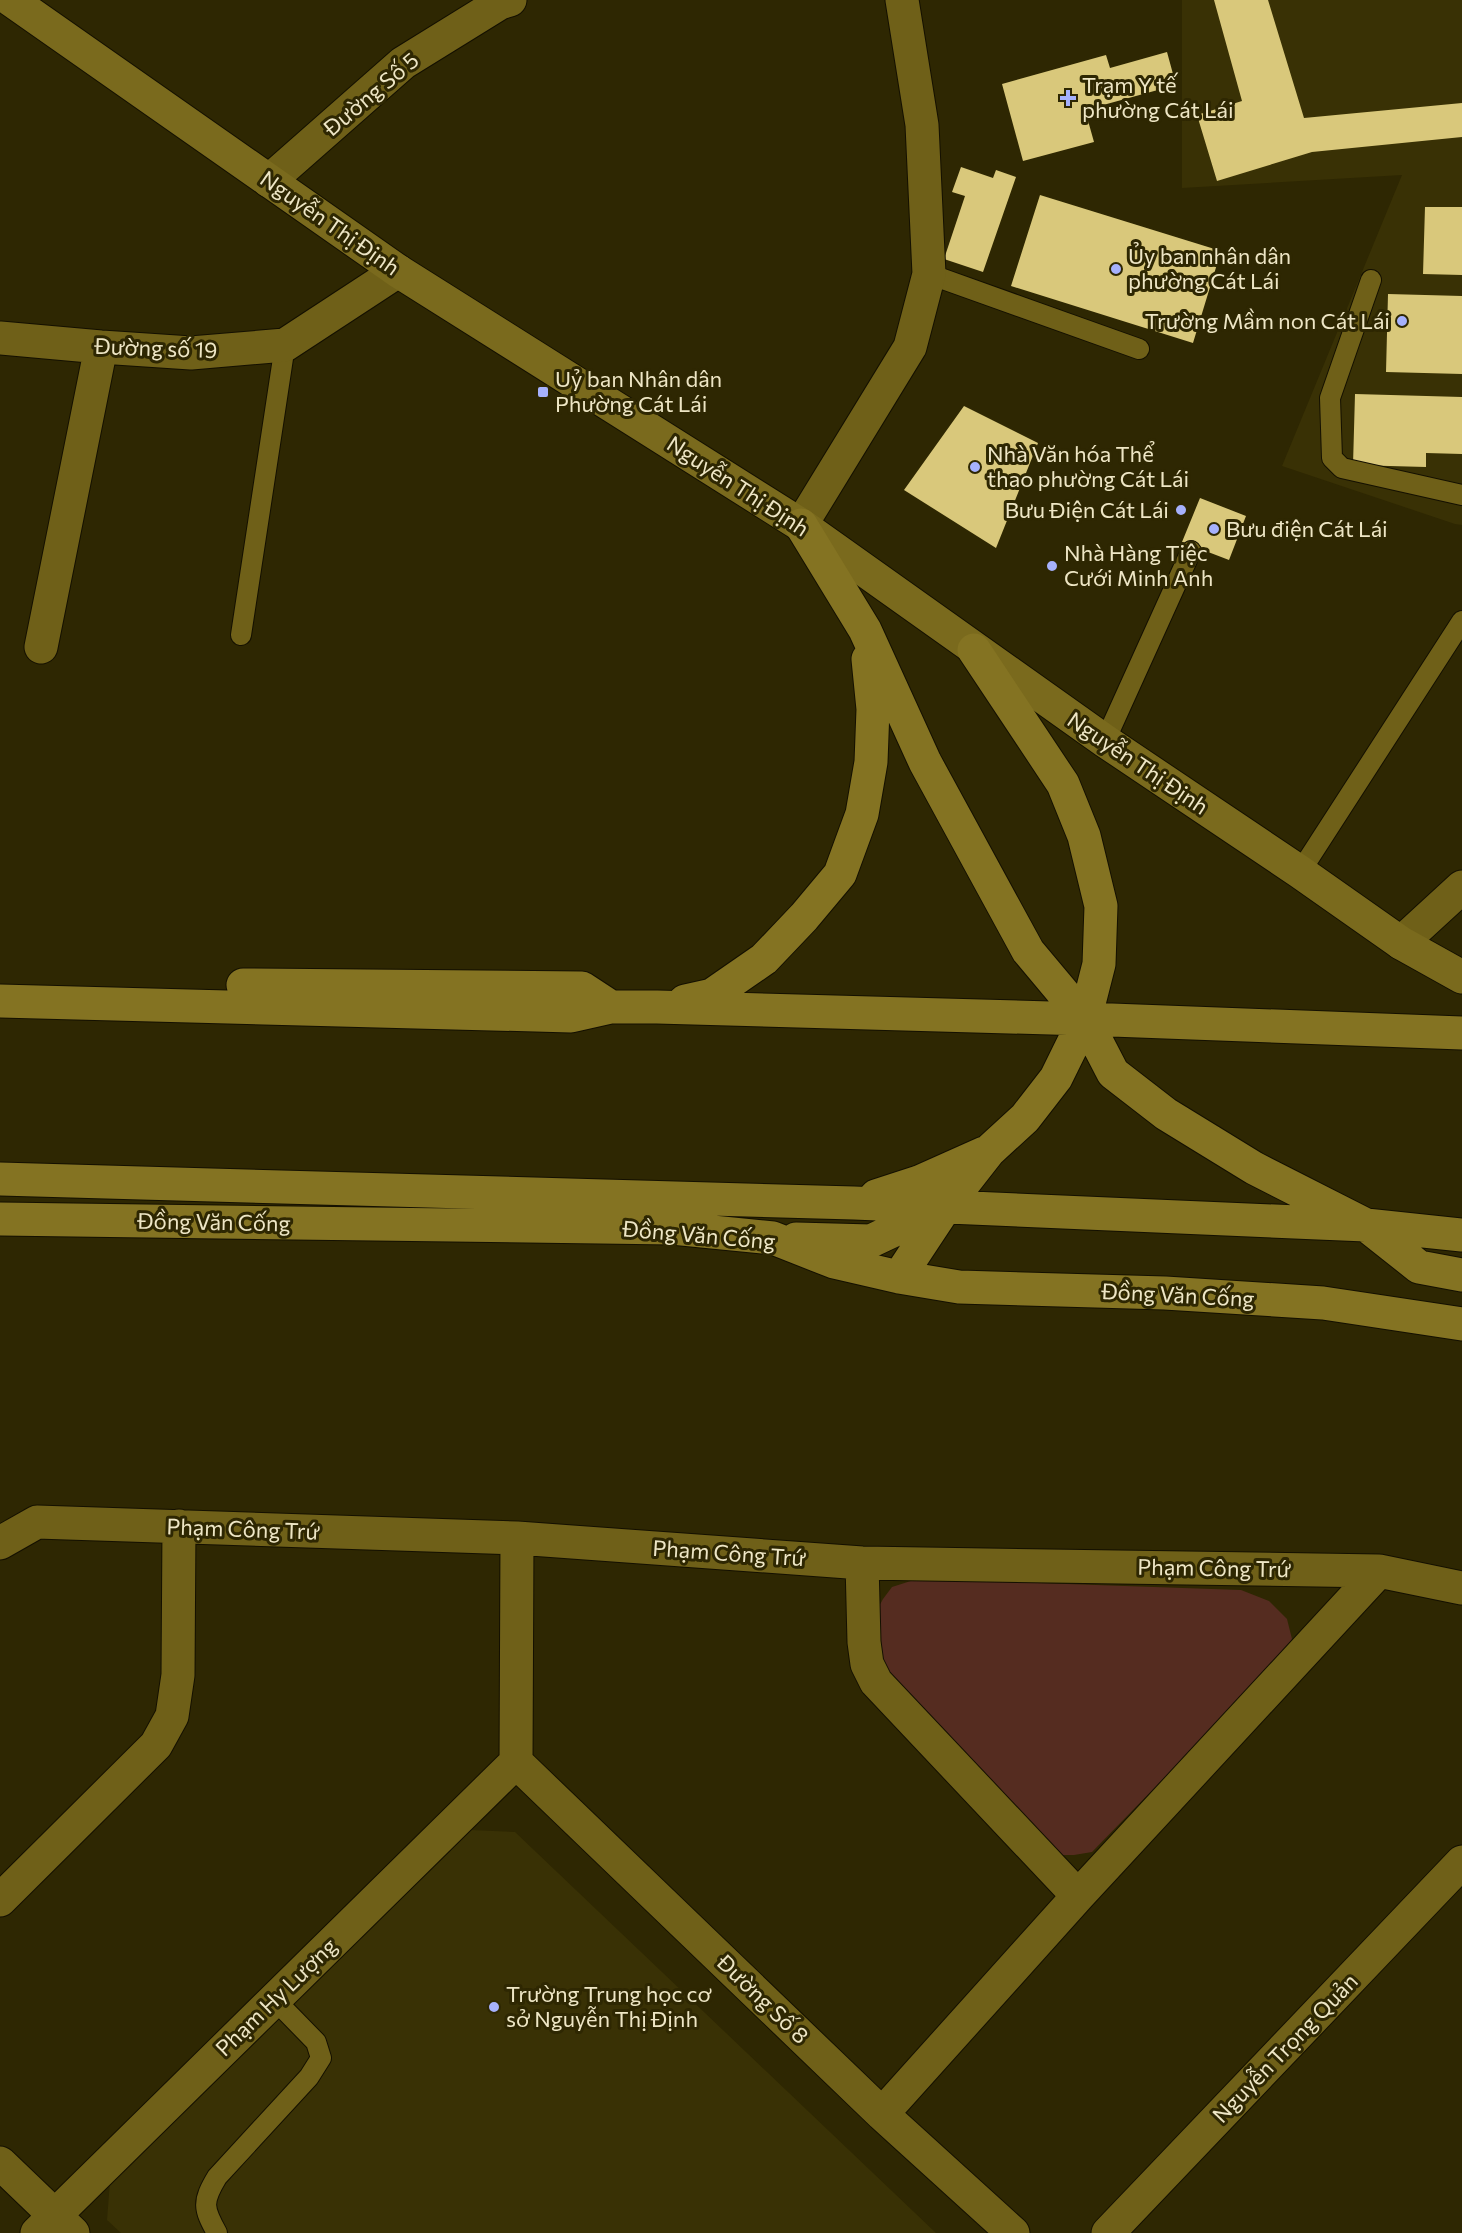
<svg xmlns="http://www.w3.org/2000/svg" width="1462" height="2233" font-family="Commissioner,sans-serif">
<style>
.built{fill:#393105}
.green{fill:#552c20}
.building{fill:#d9c87b}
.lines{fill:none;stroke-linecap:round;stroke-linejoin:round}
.lane-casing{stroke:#141000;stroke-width:22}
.street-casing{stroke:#141000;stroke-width:35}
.secondary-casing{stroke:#141000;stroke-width:35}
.primary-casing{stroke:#141000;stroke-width:35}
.lane{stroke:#6f6018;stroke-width:20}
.street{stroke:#6f6018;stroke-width:33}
.secondary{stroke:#7a6a1d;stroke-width:33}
.primary{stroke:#847322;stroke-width:33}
.poi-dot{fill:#a6b1fc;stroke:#2e2702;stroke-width:2}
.labels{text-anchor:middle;stroke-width:6;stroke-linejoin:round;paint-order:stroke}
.poi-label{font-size:22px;fill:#eee6c5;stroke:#2e2702;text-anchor:start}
.street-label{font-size:22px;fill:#eee6c5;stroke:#2e2702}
</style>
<rect width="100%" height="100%" fill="#2e2702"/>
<path class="built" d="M1182,0H1462V525L1455,524L1282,466L1402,175L1182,188Z
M471,1830L515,1832L936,2233H121L107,2220L110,2181Z"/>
<path class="green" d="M917,1579L1241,1590L1269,1601L1287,1619L1292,1639L1279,1660L1092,1852L1074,1855H1051L877,1687L871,1621L883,1599L892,1587Z"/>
<path class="building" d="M1214,0H1268L1304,118L1462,103V137L1312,152L1217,181L1197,115L1242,101Z
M1167,52L1176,85L1085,110L1094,142L1023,161L1002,84L1106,55L1110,68Z
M961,167L993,178L996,170L1016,177L983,272L944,259L965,196L952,192Z
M1040,195L1221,251L1193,343L1011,286Z
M1425,207H1462V275L1423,274Z
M1388,294L1462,296V374L1386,372Z
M1355,394L1462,397V454L1426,453V467L1353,465Z
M964,406L1038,443L996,548L904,490Z
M1200,498L1246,516L1229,560L1182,542Z"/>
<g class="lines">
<defs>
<path id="lane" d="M929,274L1139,349
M1371,280L1330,398L1332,458L1342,468L1462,495
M241,635L285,345
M1105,741L1191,551
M1300,872L1462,621
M217,2233C203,2208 202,2202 217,2177L309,2077L321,2058L316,2042L274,1999"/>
<path id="street" d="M269,181L403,63L500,3L510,0
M0,338L101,347L191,353L285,345L398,271
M801,525L910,347L929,274L922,125L902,0
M41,647L101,347
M1401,943L1462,887
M0,1543L37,1522L517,1538L862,1563L1379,1571L1462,1588
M862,1563L864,1642L867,1664L876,1682L1078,1896
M516,1762L882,2114L1013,2233
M516,1762L517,1538
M0,1900L156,1745L172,1716L178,1675L179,1526
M882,2114L1078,1896L1379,1571
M0,2163L73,2233
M37,2233L516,1762
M1108,2233L1462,1862"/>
<path id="secondary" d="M11,0L398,271L801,525L1105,741L1300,872L1401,943L1462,977"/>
<path id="primary" d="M801,525L865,630L925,762L1028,951L1085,1019L1113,1073L1166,1114L1254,1168L1366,1225L1419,1267L1462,1275
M243,985L582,988L611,1007
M0,1001L571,1016L611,1007H657L1085,1019L1462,1033
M685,1001L712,995L764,959L804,917L840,874L862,814L871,762L873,709L868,659
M0,1179L854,1203L1366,1225L1462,1235
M876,1196L919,1182L984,1153
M0,1219L672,1228L773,1238L834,1262L899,1277L959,1287L1165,1293L1323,1303L1462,1324
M796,1239L871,1241L941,1208
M899,1277L946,1206L989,1151L1025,1118L1056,1078L1085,1019L1099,964L1101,906L1084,836L1063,784L974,650"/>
</defs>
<use href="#lane" class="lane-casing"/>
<use href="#street" class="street-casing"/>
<use href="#secondary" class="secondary-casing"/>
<use href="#primary" class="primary-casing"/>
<use href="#lane" class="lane"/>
<use href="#street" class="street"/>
<use href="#secondary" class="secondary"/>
<use href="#primary" class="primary"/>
</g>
<g class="poi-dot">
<path d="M1065 89h6v6h6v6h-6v6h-6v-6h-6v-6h6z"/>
<circle cx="1116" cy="269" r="6"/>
<circle cx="1402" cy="321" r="6"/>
<rect x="537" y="386" width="12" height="12" rx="3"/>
<circle cx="975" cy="467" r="6"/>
<circle cx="1181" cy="510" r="6"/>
<circle cx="1214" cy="529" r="6"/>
<circle cx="1052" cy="566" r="6"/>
<circle cx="494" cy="2007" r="6"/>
</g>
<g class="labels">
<g class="poi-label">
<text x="1082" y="93">Trạm Y tế<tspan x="1082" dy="25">phường Cát Lái</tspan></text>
<text x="1128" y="264">Ủy ban nhân dân<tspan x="1128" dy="25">phường Cát Lái</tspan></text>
<text x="1390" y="329" text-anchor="end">Trường Mầm non Cát Lái</text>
<text x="555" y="387">Uỷ ban Nhân dân<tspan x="555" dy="25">Phường Cát Lái</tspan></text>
<text x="987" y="462">Nhà Văn hóa Thể<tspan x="987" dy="25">thao phường Cát Lái</tspan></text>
<text x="1169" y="518" text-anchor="end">Bưu Điện Cát Lái</text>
<text x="1226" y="537">Bưu điện Cát Lái</text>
<text x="1064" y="561">Nhà Hàng Tiệc<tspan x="1064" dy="25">Cưới Minh Anh</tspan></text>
<text x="506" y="2002">Trường Trung học cơ<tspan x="506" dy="25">sở Nguyễn Thị Định</tspan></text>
</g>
<g class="street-label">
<text transform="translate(371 94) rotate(-40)" y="8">Đường Số 5</text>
<text transform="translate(330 223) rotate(35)" y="8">Nguyễn Thị Định</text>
<text transform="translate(156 348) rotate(2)" y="8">Đường số 19</text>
<text transform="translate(738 486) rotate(33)" y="8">Nguyễn Thị Định</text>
<text transform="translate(1138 763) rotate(34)" y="8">Nguyễn Thị Định</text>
<text transform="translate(214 1222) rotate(1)" y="8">Đồng Văn Cống</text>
<text transform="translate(699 1235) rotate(5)" y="8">Đồng Văn Cống</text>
<text transform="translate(1178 1295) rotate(3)" y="8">Đồng Văn Cống</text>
<text transform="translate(243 1529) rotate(2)" y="8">Phạm Công Trứ</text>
<text transform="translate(729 1553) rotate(4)" y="8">Phạm Công Trứ</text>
<text transform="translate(1214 1568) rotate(1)" y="8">Phạm Công Trứ</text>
<text transform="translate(276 1997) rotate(-44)" y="8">Phạm Hy Lượng</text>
<text transform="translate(763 1999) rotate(44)" y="8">Đường Số 8</text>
<text transform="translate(1285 2048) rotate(-46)" y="8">Nguyễn Trọng Quản</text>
</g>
</g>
</svg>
